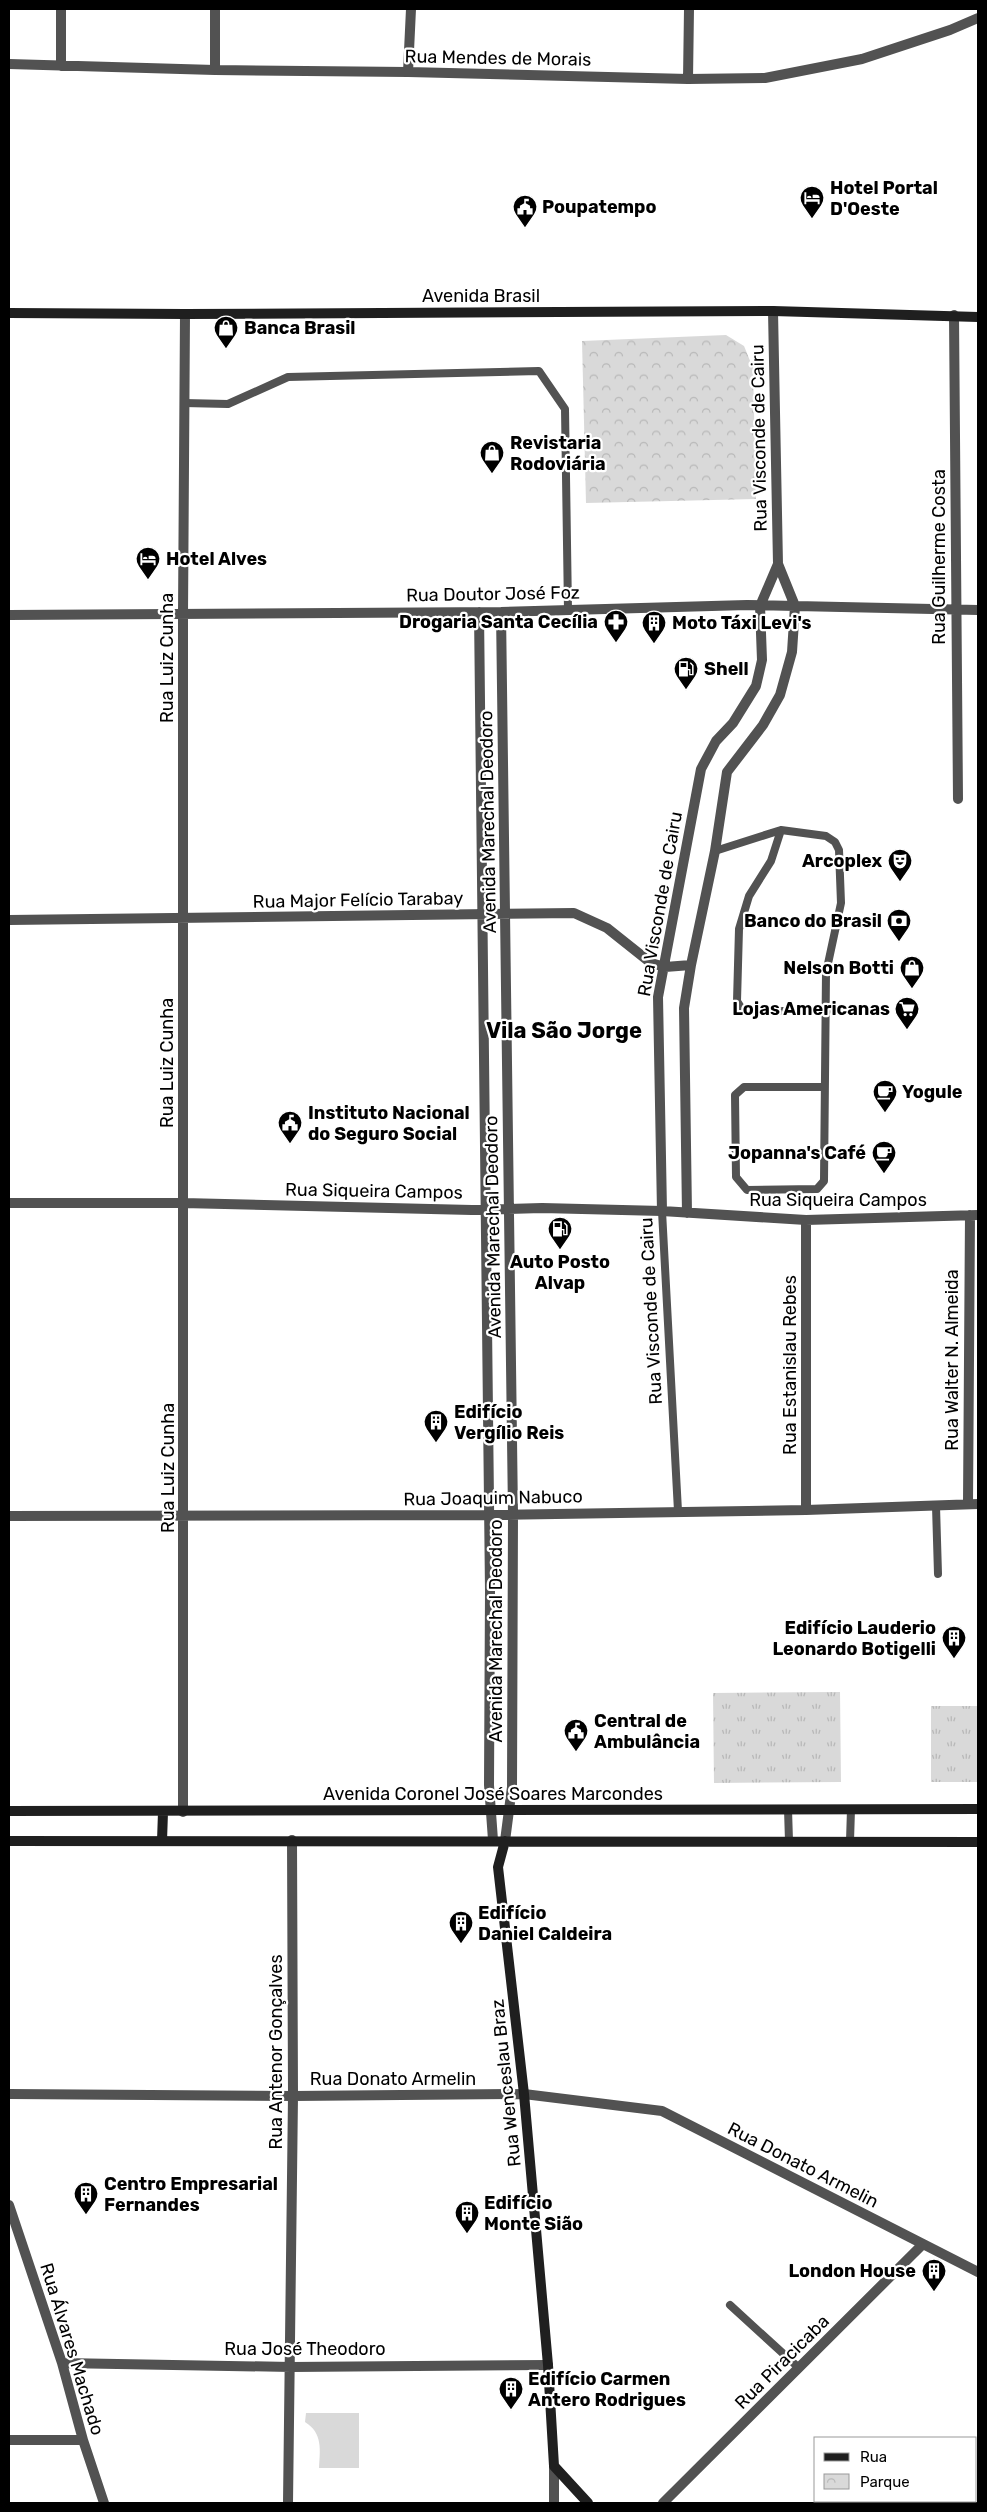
<svg xmlns="http://www.w3.org/2000/svg" width="987" height="2512" font-family="Rubik,sans-serif">
<style>
.grass{fill:url(#grass-tufts)}
.park{fill:url(#park-crowns)}
.garden{fill:#d9d9d9}
.lines{fill:none;stroke-linecap:round;stroke-linejoin:round}
.lane{stroke:#525252;stroke-width:8}
.street{stroke:#525252;stroke-width:10}
.secondary{stroke:#1f1f1f;stroke-width:10}
.labels{text-anchor:middle;stroke-width:4.5;stroke-linejoin:round;paint-order:stroke}
.street-label{font-size:18px;fill:#000;stroke:#fff}
.poi-label{font-size:18px;font-weight:bold;fill:#000;stroke:#fff;text-anchor:start}
.district-label{font-size:22px;font-weight:bold;fill:#000;stroke:#fff}
</style>
<defs>
<pattern id="grass-tufts" width="24" height="20" patternUnits="userSpaceOnUse" patternTransform="scale(1.25)"><rect width="24" height="20" fill="#d9d9d9"/><path d="M3 7l-1-3M5 7V3M7 7l1-3M15 17l-1-3M17 17v-4M19 17l1-3" fill="none" stroke="#b8b8b8"/></pattern>
<pattern id="park-crowns" width="20" height="18" patternUnits="userSpaceOnUse" patternTransform="scale(1.25)"><rect width="20" height="18" fill="#d9d9d9"/><path d="M2 6a3 3 0 1 1 6 0M12 15a3 3 0 1 1 6 0" fill="none" stroke="#b8b8b8"/></pattern>
</defs>
<rect width="100%" height="100%" fill="#fff"/>
<path class="grass" d="M840,1692L841,1782L714,1783L713,1693Z
M931,1706H978V1782H931Z"/>
<path class="park" d="M726,335L744,346L753,368L756,499L586,503L582,341Z"/>
<path class="garden" d="M306,2413H359V2468H319C320,2450 323,2433 305,2422Z"/>
<g class="lines">
<path class="lane" d="M184,403L228,404L288,377L539,371L565,409L568,610
M781,830L771,861L749,896L739,929L737,1001L742,1009L748,1011H827
M715,851L781,830L826,836L835,842L839,850L841,903L826,973L824,1181L817,1189L747,1190L736,1177L735,1095L744,1087H824
M662,1211L678,1511
M936,1506L938,1574
M788,1809L789,1841
M850,1841L851,1809
M730,2305L799,2368"/>
<path class="street" d="M9,64L215,70L408,72L688,79L765,78L862,59L950,30L978,18
M61,66V9
M215,70V9
M408,72L411,9
M688,79L689,9
M954,315L958,799
M479,612L490,1591L489,1785L493,1840
M501,612L513,1514L512,1787L505,1841
M9,615L501,612L747,605L978,610
M9,920L574,913L607,928L651,963L665,967L691,965
M9,1203H183L472,1210L542,1208L662,1211L806,1220L978,1215
M662,1211L658,997L701,769L716,741L733,723L756,686L762,660L760,606L778,564
M687,1213L684,1008L691,965L715,851L727,772L763,725L780,695L792,652L795,606L778,564L773,311
M806,1220V1510
M968,1504L970,1215
M9,1516L489,1515L806,1510L978,1504
M183,1812V614L185,314
M9,2094L293,2096L524,2094L662,2111L978,2272
M9,2205L62,2363L83,2440L104,2503
M62,2363L291,2367L548,2365
M9,2440H83
M288,2503L293,2096L292,1840
M554,2503V2466
M663,2503L923,2244"/>
<path class="secondary" d="M9,313L185,314L773,311L978,317
M9,1811L978,1809
M9,1841L978,1842
M162,1841L163,1812
M505,1841L498,1867L524,2094L548,2365L554,2466L588,2503"/>
</g>
<defs>
<symbol id="hotel-pin" viewBox="-11 -11 22 30"><path d="M0 17L-7.5 6A9.5 9.5 0 1 1 7.5 6Z" fill="#000" stroke="#fff"/><path d="M-6-4.5h1.5V1H6V5H4.5V3h-9V5H-6ZM-4 0a1.8 1.8 0 1 1 3.6 0ZM.5 0V-2.5h3Q6-2.5 6 0Z" fill="#fff"/></symbol>
<symbol id="civic-pin" viewBox="-11 -11 22 30"><path d="M0 17L-7.5 6A9.5 9.5 0 1 1 7.5 6Z" fill="#000" stroke="#fff"/><path d="M-.6-6.5H3V-4.5H.6V-3L4-1V1h2V6H-6V1h2V-1L-.6-3ZM-1.2 2.5V6h2.4V2.5Z" fill="#fff"/></symbol>
<symbol id="shop-pin" viewBox="-11 -11 22 30"><path d="M0 17L-7.5 6A9.5 9.5 0 1 1 7.5 6Z" fill="#000" stroke="#fff"/><path d="M-5-2.5h2.3a2.7 3.5 0 0 1 5.4 0H5L5.5 6h-11ZM-1.5-2.5h3a1.5 2.3 0 0 0-3 0Z" fill="#fff"/></symbol>
<symbol id="pharmacy-pin" viewBox="-11 -11 22 30"><path d="M0 17L-7.5 6A9.5 9.5 0 1 1 7.5 6Z" fill="#000" stroke="#fff"/><path d="M-2-6h4v4h4v4h-4v4h-4v-4h-4v-4h4Z" fill="#fff"/></symbol>
<symbol id="building-pin" viewBox="-11 -11 22 30"><path d="M0 17L-7.5 6A9.5 9.5 0 1 1 7.5 6Z" fill="#000" stroke="#fff"/><path d="M-4-6H4V6H1V3H-1V6H-4ZM-2.5-4.3h1.7v1.8h-1.7ZM.8-4.3h1.7v1.8H.8ZM-2.5-1h1.7V.8h-1.7ZM.8-1h1.7V.8H.8Z" fill="#fff"/></symbol>
<symbol id="fuel-pin" viewBox="-11 -11 22 30"><path d="M0 17L-7.5 6A9.5 9.5 0 1 1 7.5 6Z" fill="#000" stroke="#fff"/><path d="M-5.5-6h7V0h2V4h1.3V-2.5L3-4.5l.8-.8L6-3V5H2.5V1h-1V6h-7ZM-4.2-4.7v3.2H.2V-4.7Z" fill="#fff"/></symbol>
<symbol id="theatre-pin" viewBox="-11 -11 22 30"><path d="M0 17L-7.5 6A9.5 9.5 0 1 1 7.5 6Z" fill="#000" stroke="#fff"/><path d="M-5-5.5Q0-4 5-5.5V0Q5 5 0 6Q-5 5-5 0ZM-3.3-2.5H-1v1.5H-3.3ZM1-2.5H3.3v1.5H1ZM-2.8 1Q0 5.5 2.8 1Z" fill="#fff"/></symbol>
<symbol id="bank-pin" viewBox="-11 -11 22 30"><path d="M0 17L-7.5 6A9.5 9.5 0 1 1 7.5 6Z" fill="#000" stroke="#fff"/><path d="M-6-4H6V4H-6ZM0-2.3a2.3 2.3 0 1 0 0 4.6a2.3 2.3 0 1 0 0-4.6Z" fill="#fff"/></symbol>
<symbol id="supermarket-pin" viewBox="-11 -11 22 30"><path d="M0 17L-7.5 6A9.5 9.5 0 1 1 7.5 6Z" fill="#000" stroke="#fff"/><path d="M-6-5.5h2.5l.6 2H6L4.5 2H-2.5L-4.4-4H-6ZM-1.5 3.2a1.3 1.3 0 1 0 .1 0ZM3 3.2a1.3 1.3 0 1 0 .1 0Z" fill="#fff"/></symbol>
<symbol id="cafe-pin" viewBox="-11 -11 22 30"><path d="M0 17L-7.5 6A9.5 9.5 0 1 1 7.5 6Z" fill="#000" stroke="#fff"/><path d="M-5.5-4.5H6V0H3Q3 3.5 0 3.5H-2.5Q-5.5 3.5-5.5 0ZM3-3.2v2h1.7v-2ZM-6 4.5H4V6H-6Z" fill="#fff"/></symbol>
</defs>
<g fill-rule="evenodd">
<use href="#hotel-pin" x="798" y="184" width="28" height="38"/>
<use href="#civic-pin" x="511" y="193" width="28" height="38"/>
<use href="#shop-pin" x="212" y="314" width="28" height="38"/>
<use href="#shop-pin" x="478" y="439" width="28" height="38"/>
<use href="#hotel-pin" x="134" y="545" width="28" height="38"/>
<use href="#pharmacy-pin" x="602" y="608" width="28" height="38"/>
<use href="#building-pin" x="640" y="609" width="28" height="38"/>
<use href="#fuel-pin" x="672" y="655" width="28" height="38"/>
<use href="#theatre-pin" x="886" y="847" width="28" height="38"/>
<use href="#bank-pin" x="885" y="907" width="28" height="38"/>
<use href="#shop-pin" x="898" y="954" width="28" height="38"/>
<use href="#supermarket-pin" x="893" y="995" width="28" height="38"/>
<use href="#cafe-pin" x="871" y="1078" width="28" height="38"/>
<use href="#civic-pin" x="276" y="1109" width="28" height="38"/>
<use href="#cafe-pin" x="870" y="1139" width="28" height="38"/>
<use href="#fuel-pin" x="546" y="1215" width="28" height="38"/>
<use href="#building-pin" x="422" y="1408" width="28" height="38"/>
<use href="#building-pin" x="940" y="1624" width="28" height="38"/>
<use href="#civic-pin" x="562" y="1717" width="28" height="38"/>
<use href="#building-pin" x="447" y="1909" width="28" height="38"/>
<use href="#building-pin" x="72" y="2180" width="28" height="38"/>
<use href="#building-pin" x="453" y="2199" width="28" height="38"/>
<use href="#building-pin" x="920" y="2257" width="28" height="38"/>
<use href="#building-pin" x="497" y="2375" width="28" height="38"/>
</g>
<g class="labels">
<g class="street-label">
<text transform="translate(498 58) rotate(1)" y="6">Rua Mendes de Morais</text>
<text x="481" y="302">Avenida Brasil</text>
<text transform="translate(759 438) rotate(-91)" y="6">Rua Visconde de Cairu</text>
<text transform="translate(939 557) rotate(-90)" y="6">Rua Guilherme Costa</text>
<text transform="translate(493 594) rotate(-1)" y="6">Rua Doutor José Foz</text>
<text transform="translate(167 658) rotate(-90)" y="6">Rua Luiz Cunha</text>
<text transform="translate(488 822) rotate(-91)" y="6">Avenida Marechal Deodoro</text>
<text transform="translate(358 900) rotate(-1)" y="6">Rua Major Felício Tarabay</text>
<text transform="translate(660 904) rotate(-80)" y="6">Rua Visconde de Cairu</text>
<text transform="translate(167 1063) rotate(-90)" y="6">Rua Luiz Cunha</text>
<text transform="translate(374 1191) rotate(1)" y="6">Rua Siqueira Campos</text>
<text x="838" y="1206">Rua Siqueira Campos</text>
<text transform="translate(493 1227) rotate(-91)" y="6">Avenida Marechal Deodoro</text>
<text transform="translate(651 1311) rotate(-93)" y="6">Rua Visconde de Cairu</text>
<text transform="translate(952 1360) rotate(-90)" y="6">Rua Walter N. Almeida</text>
<text transform="translate(790 1365) rotate(-90)" y="6">Rua Estanislau Rebes</text>
<text transform="translate(168 1468) rotate(-90)" y="6">Rua Luiz Cunha</text>
<text transform="translate(493 1498) rotate(-1)" y="6">Rua Joaquim Nabuco</text>
<text transform="translate(496 1631) rotate(-90)" y="6">Avenida Marechal Deodoro</text>
<text x="493" y="1800">Avenida Coronel José Soares Marcondes</text>
<text transform="translate(276 2052) rotate(-90)" y="6">Rua Antenor Gonçalves</text>
<text x="393" y="2085">Rua Donato Armelin</text>
<text transform="translate(506 2083) rotate(-96)" y="6">Rua Wenceslau Braz</text>
<text transform="translate(803 2165) rotate(27)" y="6">Rua Donato Armelin</text>
<text transform="translate(72 2349) rotate(73)" y="6">Rua Álvares Machado</text>
<text x="305" y="2355">Rua José Theodoro</text>
<text transform="translate(782 2362) rotate(-45)" y="6">Rua Piracicaba</text>
</g>
<g class="poi-label">
<text x="830" y="194">Hotel Portal<tspan x="830" dy="21">D'Oeste</tspan></text>
<text x="542" y="213">Poupatempo</text>
<text x="244" y="334">Banca Brasil</text>
<text x="510" y="449">Revistaria<tspan x="510" dy="21">Rodoviária</tspan></text>
<text x="166" y="565">Hotel Alves</text>
<text x="598" y="628" text-anchor="end">Drogaria Santa Cecília</text>
<text x="672" y="629">Moto Táxi Levi's</text>
<text x="704" y="675">Shell</text>
<text x="882" y="867" text-anchor="end">Arcoplex</text>
<text x="882" y="927" text-anchor="end">Banco do Brasil</text>
<text x="894" y="974" text-anchor="end">Nelson Botti</text>
<text x="890" y="1015" text-anchor="end">Lojas Americanas</text>
<text x="902" y="1098">Yogule</text>
<text x="308" y="1119">Instituto Nacional<tspan x="308" dy="21">do Seguro Social</tspan></text>
<text x="866" y="1159" text-anchor="end">Jopanna's Café</text>
<text x="560" y="1268" text-anchor="middle">Auto Posto<tspan x="560" dy="21">Alvap</tspan></text>
<text x="454" y="1418">Edifício<tspan x="454" dy="21">Vergílio Reis</tspan></text>
<text x="936" y="1634" text-anchor="end">Edifício Lauderio<tspan x="936" dy="21">Leonardo Botigelli</tspan></text>
<text x="594" y="1727">Central de<tspan x="594" dy="21">Ambulância</tspan></text>
<text x="478" y="1919">Edifício<tspan x="478" dy="21">Daniel Caldeira</tspan></text>
<text x="104" y="2190">Centro Empresarial<tspan x="104" dy="21">Fernandes</tspan></text>
<text x="484" y="2209">Edifício<tspan x="484" dy="21">Monte Sião</tspan></text>
<text x="916" y="2277" text-anchor="end">London House</text>
<text x="528" y="2385">Edifício Carmen<tspan x="528" dy="21">Antero Rodrigues</tspan></text>
</g>
<g class="district-label">
<text x="564" y="1038">Vila São Jorge</text>
</g>
</g>
<rect width="987" height="2512" fill="none" stroke="#000000" stroke-width="20"/>
<rect x="814" y="2437" width="162" height="65" fill="#ffffff" stroke="#999999"/>
<rect x="824" y="2453" width="25" height="8" fill="#1f1f1f" stroke="#999999"/>
<text x="860" y="2462" font-size="15" fill="#000000">Rua</text>
<rect x="824" y="2474" width="25" height="15" fill="url(#park-crowns)" stroke="#999999"/>
<text x="860" y="2487" font-size="15" fill="#000000">Parque</text>
</svg>
